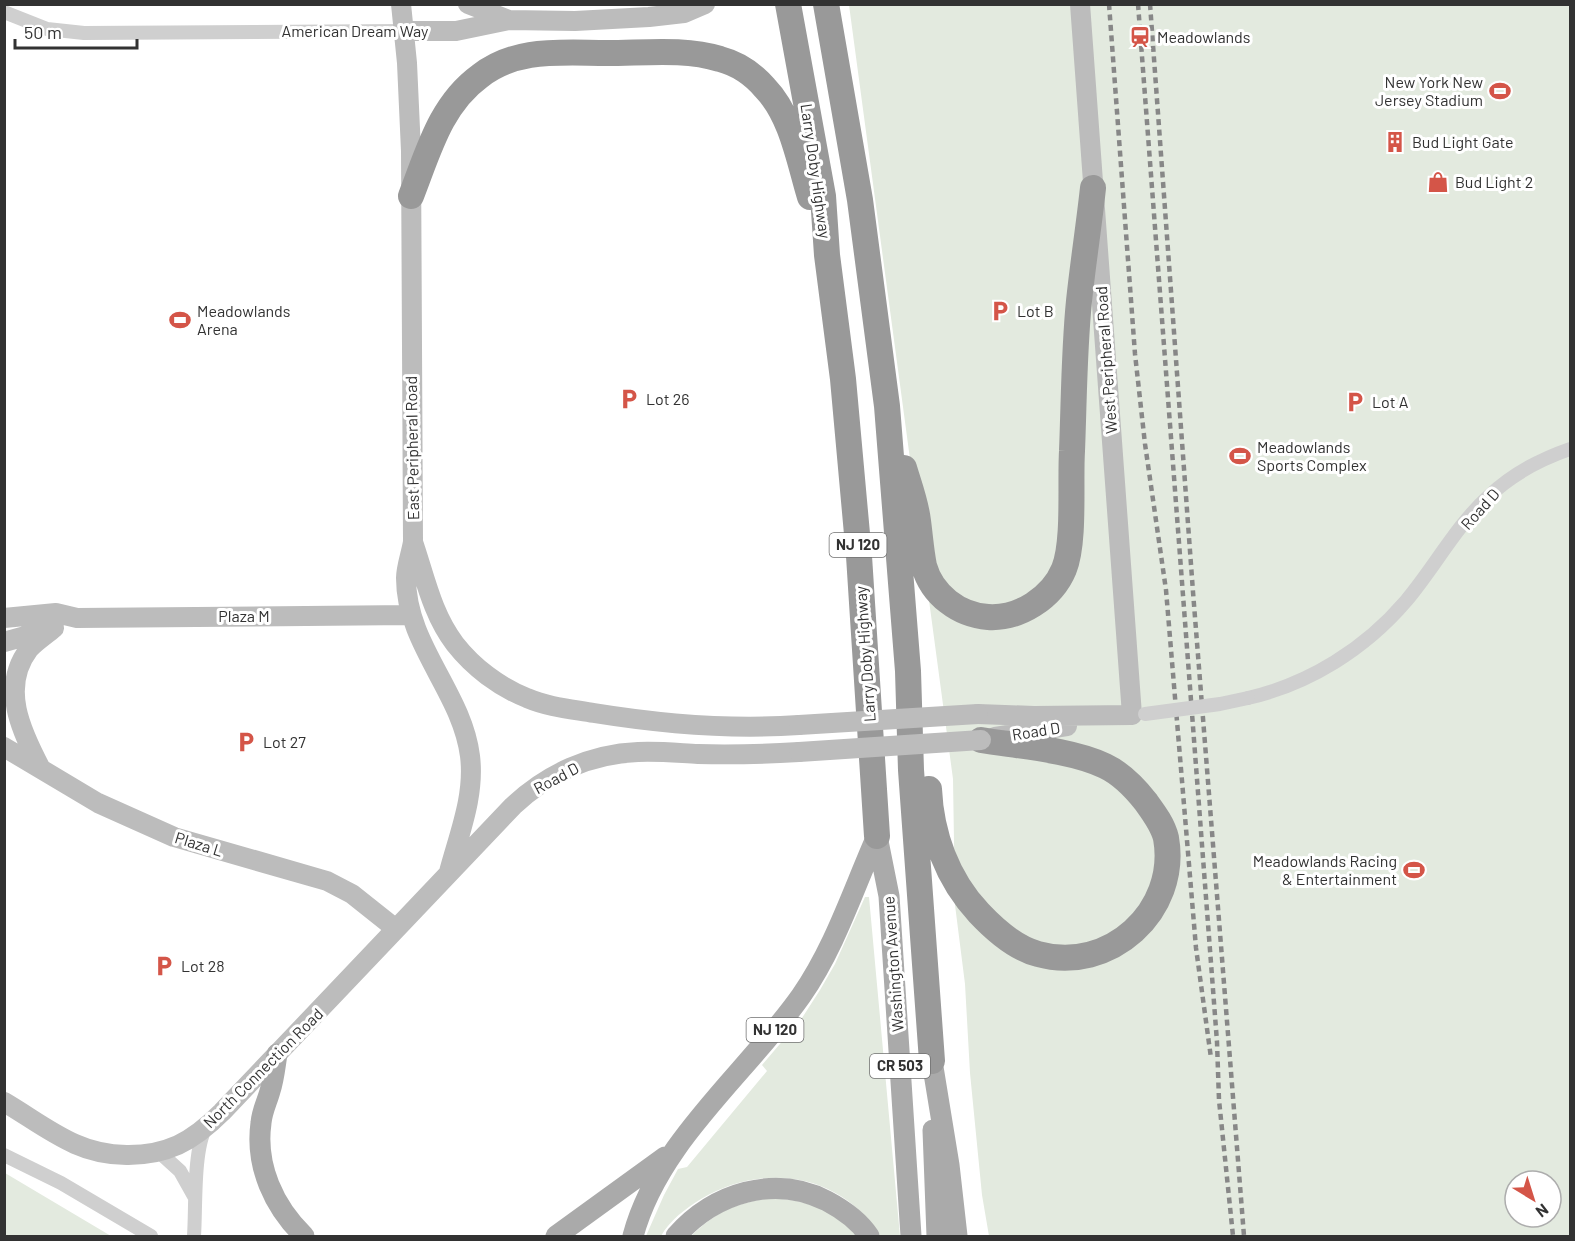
<svg xmlns="http://www.w3.org/2000/svg" width="1575" height="1241" font-family="Barlow,sans-serif">
<style>
.green{fill:#e3eadf;fill-rule:evenodd}
.lines{fill:none;stroke-linecap:round;stroke-linejoin:round}
.street{stroke:#cfcfcf;stroke-width:14}
.secondary{stroke:#bcbcbc;stroke-width:20}
.primary{stroke:#aaa;stroke-width:21}
.highway{stroke:#999;stroke-width:26}
.rail{stroke:#878787;stroke-width:4.5;stroke-dasharray:6 4.5;stroke-linecap:butt}
.street-bridge{stroke:#cfcfcf;stroke-width:14}
.secondary-bridge{stroke:#bcbcbc;stroke-width:20}
.labels{text-anchor:middle;stroke-width:6;stroke-linejoin:round;paint-order:stroke}
.shield{fill:#fff;stroke:#707070;stroke-width:1.5}
.shield-label{font-size:15px;font-weight:bold;fill:#323232}
.street-label{font-size:16px;fill:#323232;stroke:#fff}
.poi-label{font-size:16px;fill:#323232;stroke:#fff;text-anchor:start}
</style>
<rect width="100%" height="100%" fill="#fff"/>
<path class="green" d="M849,5H1570V1236H989L982,1195L970,1073L965,984L955,905L953,779ZM1515,1181H1551V1217H1515Z
M865,897H869L900,1236H880C841,1173 763,1162 701,1199C685,1209 670,1220 661,1236H646L664,1195L678,1169L687,1167L767,1071L762,1065L802,1018L820,990L835,964Z
M5,1173L111,1236H5Z
M769,1198C806,1200 832,1208 857,1236H691C717,1211 734,1204 769,1198Z"/>
<g class="lines">
<path class="street" d="M4,12L47,29L84,33L404,31
M1248,698C1309,684 1365,649 1406,601C1434,568 1456,526 1488,497C1511,475 1541,459 1570,449
M158,1151L180,1171L194,1196
M4,1155L61,1183L151,1236
M194,1236C196,1209 193,1150 206,1127"/>
<path class="secondary" d="M401,4L407,63L411,151L413,542C411,554 406,567 406,578C406,645 462,692 470,756C475,796 459,834 449,872
M468,4L509,20
M1080,4L1132,715
M404,31H456L509,20L575,21L649,17L684,13L705,4
M413,542C425,577 432,614 455,644C473,667 499,687 527,698C548,707 571,709 594,713C662,724 730,730 799,725
M4,618L56,613L77,618L410,615
M4,642L47,630
M978,714L1034,716L1132,715
M995,737L1067,726
M4,747L98,803L174,837L327,881L352,894L396,929
M41,769C21,731 0,687 29,649C36,641 46,635 54,628
M4,1102C28,1116 50,1133 75,1144C106,1158 147,1159 178,1145C195,1137 209,1125 222,1112L513,806C547,774 590,754 638,752C658,751 678,753 698,754C732,755 765,754 799,752"/>
<path class="primary" d="M877,836L889,896L911,1236
M277,1054C275,1066 274,1079 270,1091C267,1102 262,1111 261,1123C255,1166 274,1207 304,1236
M932,1061L949,1165L957,1236
M933,1130L937,1236
M556,1236L665,1157
M633,1236C658,1142 746,1074 801,996C835,947 853,890 877,836
M676,1236C714,1193 774,1174 827,1201C844,1210 859,1221 869,1236"/>
<path class="highway" d="M788,4L823,196L827,255L843,379L859,556L877,836
M826,4L860,200L887,406L908,671L911,770L932,1061
M411,196C428,153 440,105 480,76C494,65 512,58 530,55C555,51 582,53 607,53C644,53 685,48 720,59C739,64 753,74 765,88C792,116 799,161 810,197
M904,468C909,485 916,503 918,521C920,536 921,551 924,566C932,595 959,615 988,617C1019,619 1052,598 1064,569C1075,542 1070,482 1072,451C1074,401 1074,351 1079,301C1083,263 1089,225 1093,188
M929,789C931,834 947,879 979,913C995,930 1015,948 1038,954C1109,974 1179,911 1166,838C1163,825 1154,813 1146,802C1135,788 1122,774 1105,766C1072,750 1018,746 981,740"/>
<path class="rail" d="M1109,4L1135,354L1145,444L1166,590L1196,948L1211,1058
M1138,4L1217,1042L1219,1100L1233,1236
M1150,4L1193,592L1244,1236"/>
<path class="street-bridge" d="M1145,714L1220,704L1248,698"/>
<path class="secondary-bridge" d="M799,725L978,714
M799,752L981,740"/>
</g>
<defs>
<symbol id="station-bare" viewBox="-9 -9 18 18"><path d="M-3-6H3Q5-6 5-4V2Q5 4 3 4L4.5 6H3L1.5 4h-3L-3 6H-4.5L-3 4Q-5 4-5 2V-4Q-5-6-3-6ZM-3.5-4v3h7v-3ZM-3.5 1v1.5H-2V1ZM2 1v1.5H3.5V1Z" fill="#d45548" stroke="#fff" stroke-width="2.5" paint-order="stroke"/></symbol>
<symbol id="stadium-bare" viewBox="-9 -9 18 18"><path d="M0-5a6.5 5 0 1 0 0 10a6.5 5 0 1 0 0-10ZM-3.5-1.8h7v3.6h-7Z" fill="#d45548" stroke="#fff" stroke-width="2.5" paint-order="stroke"/></symbol>
<symbol id="building-bare" viewBox="-9 -9 18 18"><path d="M-4-6H4V6H1V3H-1V6H-4ZM-2.5-4.3h1.7v1.8h-1.7ZM.8-4.3h1.7v1.8H.8ZM-2.5-1h1.7V.8h-1.7ZM.8-1h1.7V.8H.8Z" fill="#d45548" stroke="#fff" stroke-width="2.5" paint-order="stroke"/></symbol>
<symbol id="shop-bare" viewBox="-9 -9 18 18"><path d="M-5-2.5h2.3a2.7 3.5 0 0 1 5.4 0H5L5.5 6h-11ZM-1.5-2.5h3a1.5 2.3 0 0 0-3 0Z" fill="#d45548" stroke="#fff" stroke-width="2.5" paint-order="stroke"/></symbol>
<symbol id="parking-bare" viewBox="-9 -9 18 18"><path d="M-3.5-5.5H1a3.5 3.5 0 0 1 0 7H-1V5.5H-3.5ZM-1-3.4V-.6H.8a1.4 1.4 0 0 0 0-2.8Z" fill="#d45548" stroke="#fff" stroke-width="2.5" paint-order="stroke"/></symbol>
</defs>
<g fill-rule="evenodd">
<use href="#station-bare" x="1125" y="22" width="30" height="30"/>
<use href="#stadium-bare" x="1485" y="76" width="30" height="30"/>
<use href="#building-bare" x="1380" y="127" width="30" height="30"/>
<use href="#shop-bare" x="1423" y="167" width="30" height="30"/>
<use href="#parking-bare" x="985" y="296" width="30" height="30"/>
<use href="#stadium-bare" x="165" y="305" width="30" height="30"/>
<use href="#parking-bare" x="614" y="384" width="30" height="30"/>
<use href="#parking-bare" x="1340" y="387" width="30" height="30"/>
<use href="#stadium-bare" x="1225" y="441" width="30" height="30"/>
<use href="#parking-bare" x="231" y="727" width="30" height="30"/>
<use href="#stadium-bare" x="1399" y="855" width="30" height="30"/>
<use href="#parking-bare" x="149" y="951" width="30" height="30"/>
</g>
<g class="labels">
<g class="shield">
<rect x="829.5" y="533" width="57" height="24" rx="4.5"/>
<rect x="746.5" y="1018" width="57" height="24" rx="4.5"/>
<rect x="870" y="1054" width="60" height="24" rx="4.5"/>
</g>
<g class="shield-label">
<text x="858" y="550">NJ 120</text>
<text x="775" y="1035">NJ 120</text>
<text x="900" y="1071">CR 503</text>
</g>
<g class="street-label">
<text x="355" y="37">American Dream Way</text>
<text transform="translate(816 171) rotate(82)" y="6">Larry Doby Highway</text>
<text transform="translate(1106 360) rotate(-94)" y="6">West Peripheral Road</text>
<text transform="translate(412 448) rotate(-91)" y="6">East Peripheral Road</text>
<text transform="translate(1480 509) rotate(-48)" y="6">Road D</text>
<text x="244" y="622">Plaza M</text>
<text transform="translate(865 654) rotate(-94)" y="6">Larry Doby Highway</text>
<text transform="translate(1036 731) rotate(-9)" y="6">Road D</text>
<text transform="translate(556 778) rotate(-28)" y="6">Road D</text>
<text transform="translate(199 844) rotate(17)" y="6">Plaza L</text>
<text transform="translate(893 964) rotate(-94)" y="6">Washington Avenue</text>
<text transform="translate(263 1068) rotate(-45)" y="6">North Connection Road</text>
</g>
<g class="poi-label">
<text x="1157" y="43">Meadowlands</text>
<text x="1483" y="88" text-anchor="end">New York New<tspan x="1483" dy="18">Jersey Stadium</tspan></text>
<text x="1412" y="148">Bud Light Gate</text>
<text x="1455" y="188">Bud Light 2</text>
<text x="197" y="317">Meadowlands<tspan x="197" dy="18">Arena</tspan></text>
<text x="1017" y="317">Lot B</text>
<text x="646" y="405">Lot 26</text>
<text x="1372" y="408">Lot A</text>
<text x="1257" y="453">Meadowlands<tspan x="1257" dy="18">Sports Complex</tspan></text>
<text x="263" y="748">Lot 27</text>
<text x="1397" y="867" text-anchor="end">Meadowlands Racing<tspan x="1397" dy="18">&amp; Entertainment</tspan></text>
<text x="181" y="972">Lot 28</text>
</g>
</g>
<rect width="1575" height="1241" fill="none" stroke="#323232" stroke-width="12"/>
<g transform="translate(1533 1199) rotate(142)"><circle r="28" fill="#ffffff" stroke="#adadad" stroke-width="1.5"/>
<path d="M0-4.5L10 22L0 15L-10 22Z" fill="#d45548"/>
<text y="-9" font-size="16" font-weight="bold" text-anchor="middle" fill="#323232">N</text>
</g>
<path d="M15 39v9h122v-9" fill="none" stroke="#323232" stroke-width="3"/>
<text x="24" y="39" font-size="18" fill="#323232" stroke="#ffffff" stroke-width="4.5" paint-order="stroke">50 m</text>
</svg>
